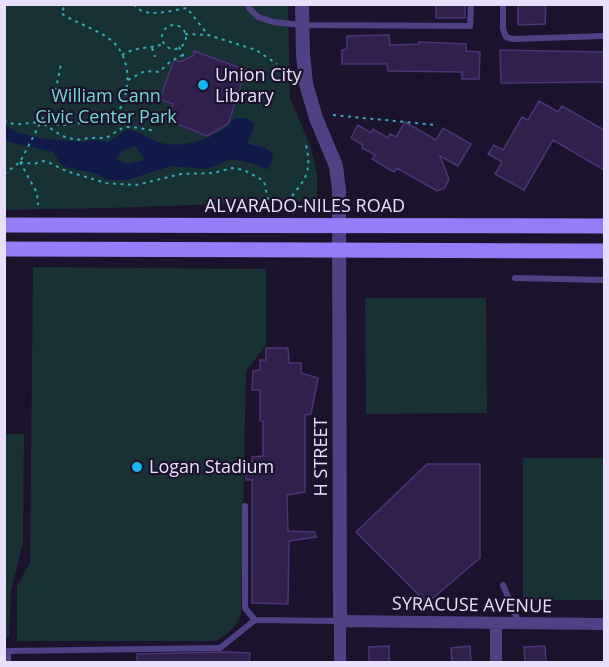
<svg xmlns="http://www.w3.org/2000/svg" width="609" height="667" font-family="'Open Sans',sans-serif">
<style>
.green{fill:#173135}
.water{fill:#0f1a48;fill-rule:evenodd}
.building{fill:#30204b;stroke:#4c3475;stroke-width:1.5}
.lines{fill:none;stroke-linecap:round;stroke-linejoin:round}
.path{stroke:#39a9b7;stroke-width:2;stroke-dasharray:3 4.5;stroke-linecap:butt}
.service{stroke:#504187;stroke-width:6}
.minor{stroke:#504187;stroke-width:12}
.tertiary{stroke:#504187;stroke-width:14}
.secondary{stroke:#957df7;stroke-width:15}
.poi-dot{fill:#18b5f0;stroke:#1b132b;stroke-width:2}
.labels{text-anchor:middle;stroke-width:4.5;stroke-linejoin:round;paint-order:stroke}
.poi-label{font-size:18px;fill:#e8dffd;stroke:#1b132b;text-anchor:start}
.park-label{font-size:18px;fill:#6edad2;stroke:#1b132b}
.street-label{font-size:18px;fill:#e8dffd;stroke:#1b132b}
</style>
<rect width="100%" height="100%" fill="#1b132b"/>
<path class="green" d="M4,5H288L290,98L311,148L317,174V201L108,208L5,210Z
M33,267L266,269V345L246,371L241,614C238,626 226,636 215,641H17V586L30,563Z
M365,298H486L487,413L366,414Z
M5,434H24L23,542L11,591L9,636L5,639Z
M523,458H604V600H523Z"/>
<path class="water" d="M235,118H247L255,124L247,143C257,148 270,144 273,158L268,169L262,168L259,165L232,159L206,169L171,166L127,180H108L95,173L65,167L59,162L54,152L5,141V124L17,133L44,139L84,142L93,140L108,142L126,130H131C141,133 151,140 161,143C186,149 219,138 235,118ZM135,146L142,155L144,160L129,164L116,160L123,150Z"/>
<path class="building" d="M436,4H465V18H436Z
M518,4H546L545,24L518,25Z
M389,35L390,45L419,44V42L466,44V51L480,52L479,79H462V72L388,71L387,64H342V50L347,49V36Z
M500,50L604,52V82L501,83Z
M194,51L246,70L228,124L207,136L168,120L173,104L160,99L174,60L180,62L193,56Z
M539,101L558,112L562,106L604,130V170L553,140L524,190L495,174L502,162L488,154L494,145L503,150L522,117L528,120Z
M405,122L436,140L443,128L471,144L458,166L440,156L449,179L445,188L437,191L397,168L394,172L372,159L375,155L362,148L363,145L351,138L358,125L371,133L373,129L388,138L390,134L396,137Z
M266,348H288L289,363H301V373L318,378L311,414L305,415V492L287,495L288,531L315,532L316,537L289,541L288,604L252,603V480H246V462H252V457L263,456V421H260V390H252L253,371L260,370V360H266Z
M427,464H480V558L427,603L356,532Z
M389,646V663H369V647Z
M470,646L471,663H452L451,648Z
M545,646L546,663H525L524,647Z
M226,652L250,653L249,663H137V654Z"/>
<g class="lines">
<path class="path" d="M77,4H100
M134,4C143,20 172,10 187,8L208,35L256,50L277,64
M162 37a12 12 0 1 1 24 0a12 12 0 1 1-24 0Z
M185,34L208,35
M179,47L185,59
M152,48L155,57
M122,55C137,46 148,49 164,44
M128,80L145,71L159,72L171,61L183,55
M54,98L61,64
M333,115L436,125
M4,120C15,128 28,122 40,122C48,122 56,125 63,125C79,124 115,120 123,104C125,99 126,91 127,85C129,72 125,56 117,46C103,30 78,25 61,13L66,4
M44,124L62,136L76,140L90,138H106L124,127H133L156,131
M20,162L34,164L43,161L50,163L66,171L106,183L136,185L181,174L214,173L232,168L244,170L264,181L268,200
M20,162L37,193L38,205
M4,174L20,162L45,114
M283,208C300,183 314,178 306,145"/>
<path class="service" d="M249,4V8L258,17L273,22L302,25L470,26L471,4
M503,4V29L506,37L513,39L604,36
M515,278L604,280
M245,506V608L255,620
M503,585L519,623
M8,662V651L220,648L255,620L339,621"/>
<path class="minor" d="M496,623V662
M340,662V621L604,624"/>
<path class="tertiary" d="M302,4L303,54L306,84L316,118L336,166L339,190L340,621"/>
<path class="secondary" d="M4,225L604,226
M4,249L604,251"/>
</g>
<g class="poi-dot">
<circle cx="203" cy="85" r="6"/>
<circle cx="137" cy="467" r="6"/>
</g>
<g class="labels">
<g class="poi-label">
<text x="215" y="81">Union City<tspan x="215" dy="21">Library</tspan></text>
<text x="149" y="473">Logan Stadium</text>
</g>
<g class="park-label">
<text x="106" y="102">William Cann<tspan x="106" dy="21">Civic Center Park</tspan></text>
</g>
<g class="street-label">
<text x="305" y="212">ALVARADO-NILES ROAD</text>
<text transform="translate(321 457) rotate(-90)" y="6">H STREET</text>
<text transform="translate(472 605) rotate(1)" y="6">SYRACUSE AVENUE</text>
</g>
</g>
<rect width="609" height="667" fill="none" stroke="#e8dffd" stroke-width="12"/>
</svg>
